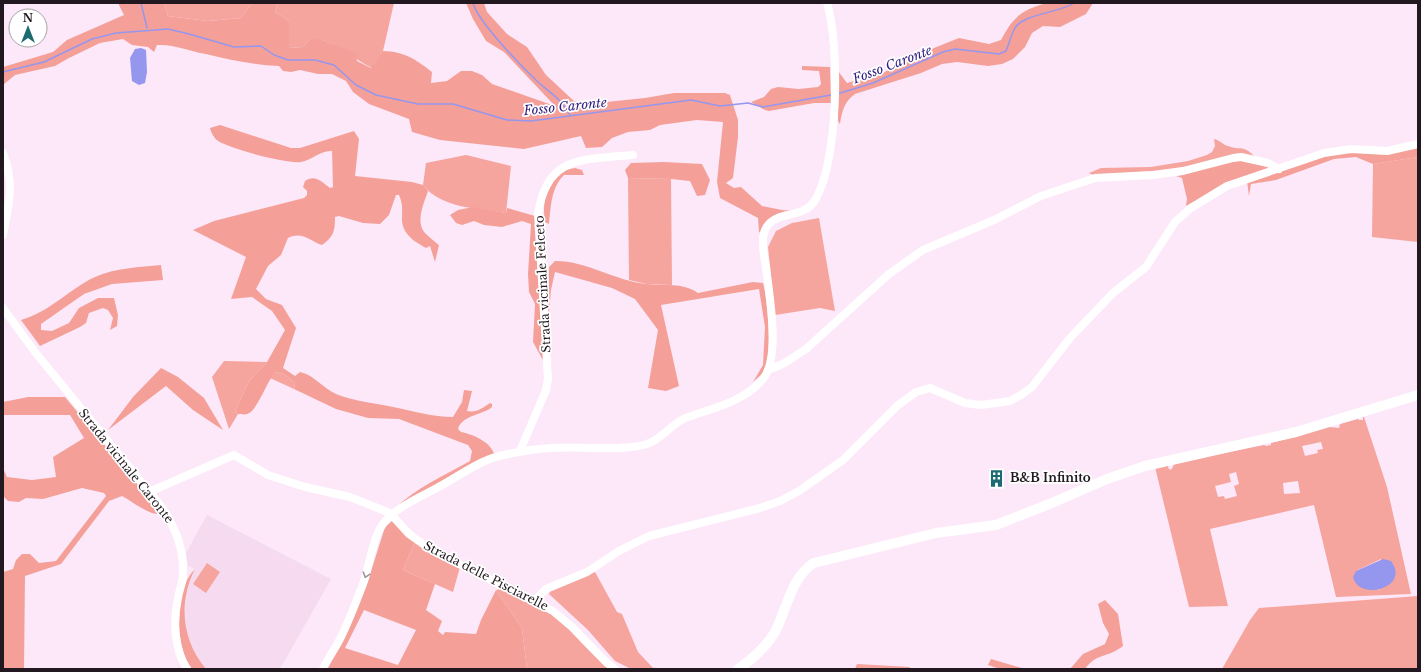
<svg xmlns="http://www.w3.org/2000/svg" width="1421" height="672" font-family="'Libre Baskerville',serif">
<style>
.built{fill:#f6dbf0}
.green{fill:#f6a49e;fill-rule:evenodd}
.forest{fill:#f4a099;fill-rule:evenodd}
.water{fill:#9596ee}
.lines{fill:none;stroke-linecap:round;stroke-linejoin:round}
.stream{stroke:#9596ee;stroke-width:1.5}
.minor{stroke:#fff;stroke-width:8}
.major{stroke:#fff;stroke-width:10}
.oneway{stroke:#9b989a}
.labels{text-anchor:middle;stroke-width:3.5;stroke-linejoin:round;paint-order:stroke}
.street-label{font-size:12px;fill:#21191f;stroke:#fff}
.poi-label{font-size:12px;font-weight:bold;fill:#21191f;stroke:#fff;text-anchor:start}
.water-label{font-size:13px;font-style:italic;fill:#2f1d82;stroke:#fff}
</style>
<rect width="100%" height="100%" fill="#fce8f8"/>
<path class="built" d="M207,515L331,579L280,669H206L200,662L186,636L185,606L186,592L188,582L195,569L188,566L186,553Z"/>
<path class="green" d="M164,3H252L241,18L208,21L168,16Z
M277,3H394L383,51L372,68C352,58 332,38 310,39L303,47L289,48V21L275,12Z
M1214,139C1220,140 1223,145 1228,146C1241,151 1243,144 1255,157L1184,169L1093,175L1089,173L1101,168L1151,167L1188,161L1207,155L1212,152L1215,146Z
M466,155L511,166L506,213C478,208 442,209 423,185L426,163Z
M1418,157V242L1372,237L1373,164Z
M628,178L671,179L672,285L647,284L629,280Z
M819,218L835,311L820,308L775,315L768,247L776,231L792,223Z
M224,361L267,362L249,381L235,411L238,414L229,429L212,377Z
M276,372L284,374L295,383L294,389L270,378Z
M1363,417H1364L1387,487L1411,594L1336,597L1314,505L1210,529L1228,606L1189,607L1155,467L1169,464L1168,468L1171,470L1175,463L1264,445L1266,446L1271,445V443L1329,427L1339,428L1340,424L1358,419L1359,420H1363ZM1321,442L1323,449L1317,450L1318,453L1305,456L1302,446ZM1236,472L1239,484L1234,486L1237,496L1225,499L1224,496L1218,497L1215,486L1231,482L1229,474ZM1298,481L1300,493L1284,494L1283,483ZM1381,559L1379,590L1356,571Z
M415,542L460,567L453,592L403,570Z
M207,563L220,572L206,593L193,584Z
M595,572L617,612L622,614L638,652L654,669H631L615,661L588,630L549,594L551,590Z
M504,588C519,595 538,602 550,612C572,629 588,653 610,669H527L522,628L496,590Z
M1418,596V669H1222L1250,620L1259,608Z
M857,664L910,667L909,669H855Z"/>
<path class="forest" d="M118,3H164L168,16L208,21L241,18L252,3H277L275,12L289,21V48L303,47L310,39H319L356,53L357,61L371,68L383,51C405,52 414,58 432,72L431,83L447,81L461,71H472L482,75L492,84L555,106L504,52L486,41L473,19L466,3H484L487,12L507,34L527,47L546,75L574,101L587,104L645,98L674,93H725L730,95L738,120V137L733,178L726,183L734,188L741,187L762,206L782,210L797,211L777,215L761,233L759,232L758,218L720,198L717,182L723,122L697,120L660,125L650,130L628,132L612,138L602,147L586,148L581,136L524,149L440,140L412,132L409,119L369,104L353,92L346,81L332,74H318L300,70L291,72L283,71L279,66C254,65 230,60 206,54C189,51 174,44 157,45L154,52L148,47L132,45L123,39L100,43L69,58L55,66L15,75L3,85V67L53,52L67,40L124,15Z
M1047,3H1093L1086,14L1060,27L1043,26L1032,33L1025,47L1013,59L1002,64L988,66L957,62L942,64L921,73L855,94C844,102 842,111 840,124L838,121V71L847,83L883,73L909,58L959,38L989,44L1001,40C1013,17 1021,10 1047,3Z
M802,66L830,67L831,103H814L769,111L765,110L751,102L764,97L771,89L778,87L799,89L818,87L821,84L819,71L802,70Z
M220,125L291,148H300L354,131L359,139L355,176L412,182L423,185L428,191C424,203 415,222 425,233C429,237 434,241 439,245L435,262L430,246L426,248C413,241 401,233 402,217C402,209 403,204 399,195H396L389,215L380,224L363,223L339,216L335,217C335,230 334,237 322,245C309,241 303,231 288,238L281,255L268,266L256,289L266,299L282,305L296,328L283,368L295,376L300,372C314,375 323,388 336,394C354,401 374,403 393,407C413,411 433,417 453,417L462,402L464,390L472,391L467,411C476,413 483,408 490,403L492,404V407C483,415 462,415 458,429L461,432C475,435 491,442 495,456L394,509C416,488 443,476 470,461L472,451L468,445L399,419L368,418L336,409L294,389L295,383L284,374L276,372C266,381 258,411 247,414C245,415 240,414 238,414L235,411L249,381L267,362L285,330L272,311L252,297L231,299L246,257L193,230L214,221L304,198L307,195V191L303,187L305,181C315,174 322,182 330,188L333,187L332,151C321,150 312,160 301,162C286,164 231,149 218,141C214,138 211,133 210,128Z
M1418,147V157L1373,164L1356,157L1334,159L1276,180L1251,184L1249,196L1247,181L1324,155Z
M1239,160L1273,168L1226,184L1186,206L1187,199L1182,178L1176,176L1218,164Z
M664,162L702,164L710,180L705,195L697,196L690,181L671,179L628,178L625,170L631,163Z
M575,168L582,170L584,175H564C551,188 551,206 549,224L545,222C541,200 549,171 575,168Z
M473,207L506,213L507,208L535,216L544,362L533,342L535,304L529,292L528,274L531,224L522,221L502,227L484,225L474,221L462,225L456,223L450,215L458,210Z
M555,261C588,261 615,281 647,284C664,286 682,282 698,293L753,282L763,283C768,299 773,360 763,373C760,376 756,379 753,382L763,365L765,327L759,289L661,305L679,386L666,391L648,388L658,330L635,299L612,288L555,272L551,290L548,323L549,267Z
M161,265L163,280L112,284L84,294L41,324V330L52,331L69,323L79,308L98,298H114L118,315L117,326L110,330L113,318L108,310L103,308L89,313L86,323L80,327L40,346L21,320C50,312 69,289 95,277C115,268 140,267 161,265Z
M161,368L178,377L204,398L223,430L193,410L166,386L108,430L133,397Z
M28,397H65L162,514C150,516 133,502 122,496L109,501L61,564L25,576L24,669H3V572L13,569L16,560L22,554H30L39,563L56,561L106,496L104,493L82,488L43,499L26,498L19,502L8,501L3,496V468L7,477L32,480L56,477L53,457L84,438L70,415H3V402Z
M392,521L415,542L403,570L435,584L426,610L442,621L438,631L443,635L445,632L476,634L481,620L496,590L522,628L527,669L327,668L368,581L385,527ZM364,610L416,630L398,665L345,648Z
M195,569C178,602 182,641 206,669H192C174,646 174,589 195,569Z
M1105,600L1118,614L1123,646C1108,658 1096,653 1085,669H1070L1083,654L1105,644L1109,634L1103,623L1098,604Z
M991,659L1025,669H1000L988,665Z"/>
<path class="water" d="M141,48L146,50L147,72L145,83L139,85L132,81L130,58L135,49Z
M1383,559L1391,561C1411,588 1359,602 1353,577L1356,571Z"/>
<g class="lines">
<path class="stream" d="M141,3L147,28
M473,3C478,22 523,68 539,83C551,93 563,101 570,115
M3,72L44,62L92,39L116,33L168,29L189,34L234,47L261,46L274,55L288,60H315L334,65L356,85L376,95L418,104H453L507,120L531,121L691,100L720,106L748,103L763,107L831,95
M837,94L873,83L943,52L955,49L999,54L1006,51C1009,44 1011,35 1015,28C1023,14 1059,13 1074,3"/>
<path class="minor" d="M3,153C15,185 9,203 3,235
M3,308L35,352L161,506C175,527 184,548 183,574C183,583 179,590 178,598C173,621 174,649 187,669
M768,370L783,364L806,349L889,274L923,250L994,220L1041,196L1095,178L1153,175L1183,171L1233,158L1241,157L1268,163L1279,169
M520,451L546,390L548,379L538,214C547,154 584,160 633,155
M149,492L234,455L268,475L305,487L350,497L390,513L409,534L433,551L553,611L572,627L606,662L615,669
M535,600L546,589L587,572L619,551L649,536L760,508L780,501L799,491L843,460L897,406L916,392L930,388L965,403L981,405L1010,401L1021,395L1032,387L1070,338L1113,293L1146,267L1175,222L1191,208L1227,186L1324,153L1351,149L1387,151L1418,144
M323,669C328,658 335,649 340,639C349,621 356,602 363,584C369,568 372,541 381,527C391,510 416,499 433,490C451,481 467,469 485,461C495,456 508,454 519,452C542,447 569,447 593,448C610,448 631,449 647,444C664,438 672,422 688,417C714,408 745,401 763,379C781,356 769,295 766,267C764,255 760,239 766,228C776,210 801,219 813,203C839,167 840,44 827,3"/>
<path class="major" d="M738,669C753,659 766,647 775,632C787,609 791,577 814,563L936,533L996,525L1052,503L1107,479L1145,466L1296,432L1418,395"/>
</g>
<defs><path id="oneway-chevron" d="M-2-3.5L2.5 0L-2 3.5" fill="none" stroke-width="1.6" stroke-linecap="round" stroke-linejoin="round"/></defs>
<use class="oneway" href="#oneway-chevron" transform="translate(366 575) rotate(107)"/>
<defs>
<symbol id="building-bare" viewBox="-9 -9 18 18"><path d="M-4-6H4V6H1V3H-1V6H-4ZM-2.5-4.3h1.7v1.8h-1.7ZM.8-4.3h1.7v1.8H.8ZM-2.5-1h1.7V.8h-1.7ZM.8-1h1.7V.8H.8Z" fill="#1e6a71" stroke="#fff" stroke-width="2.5" paint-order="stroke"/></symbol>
</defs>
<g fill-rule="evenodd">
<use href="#building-bare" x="984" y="466" width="25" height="25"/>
</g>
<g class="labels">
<g class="street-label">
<text transform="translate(543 284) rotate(-93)" y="4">Strada vicinale Felceto</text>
<text transform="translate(126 466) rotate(51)" y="4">Strada vicinale Caronte</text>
<text transform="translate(486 576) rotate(27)" y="4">Strada delle Pisciarelle</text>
</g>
<g class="poi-label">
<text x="1010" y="482">B&amp;B Infinito</text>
</g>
<g class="water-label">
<text transform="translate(892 64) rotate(-21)" y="5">Fosso Caronte</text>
<text transform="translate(565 106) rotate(-6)" y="5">Fosso Caronte</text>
</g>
</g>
<rect width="1421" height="672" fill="none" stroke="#21191f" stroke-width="8"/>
<g transform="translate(28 28)"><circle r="19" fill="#ffffff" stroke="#a6a3a5"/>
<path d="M0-3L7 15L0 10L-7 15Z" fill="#1e6a71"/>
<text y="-6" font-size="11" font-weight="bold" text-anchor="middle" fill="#21191f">N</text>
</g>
</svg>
